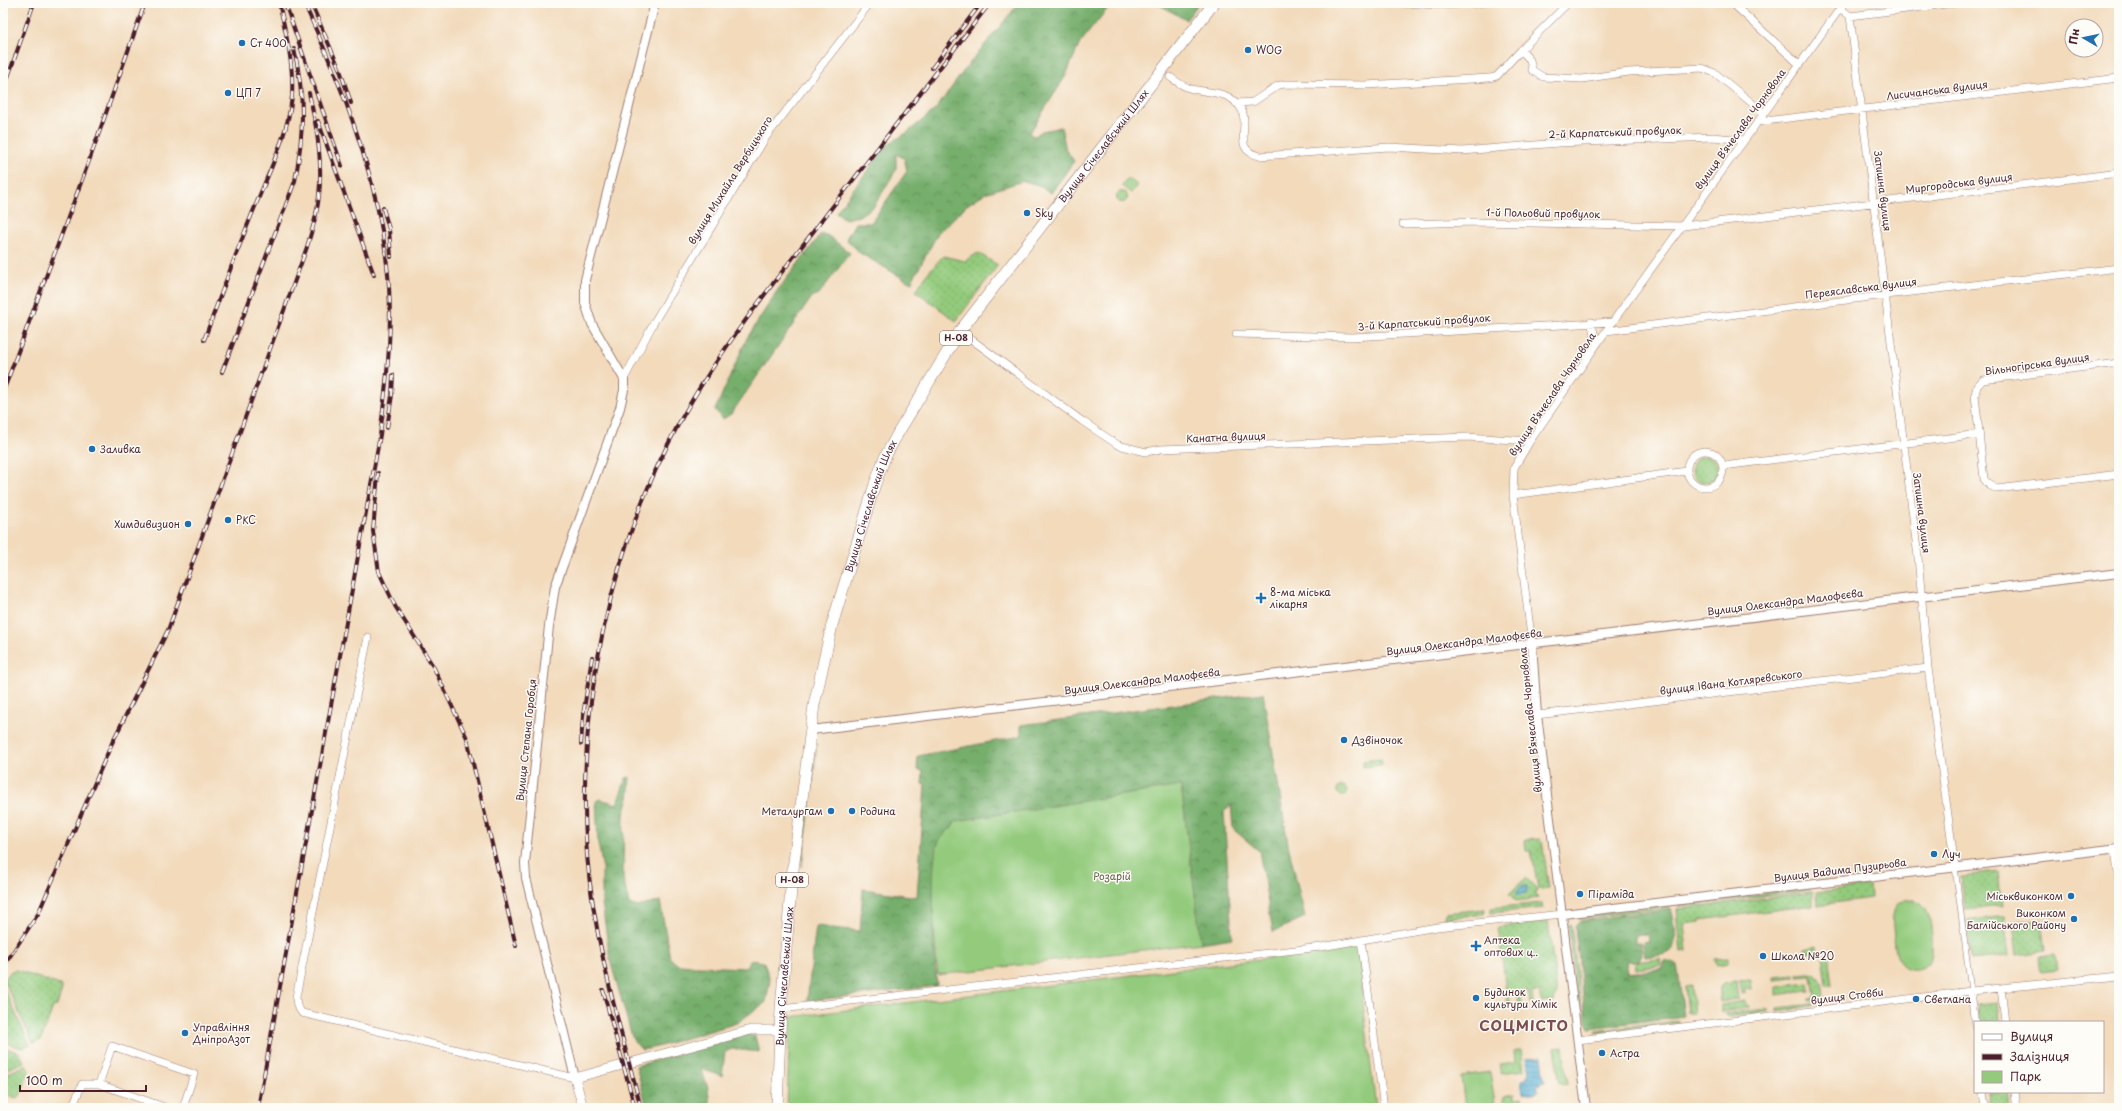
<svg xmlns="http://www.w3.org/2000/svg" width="2122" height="1111" font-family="'Playpen Sans',sans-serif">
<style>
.grass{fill:url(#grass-dots);stroke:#6e7454}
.forest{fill:url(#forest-crowns);stroke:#60664c}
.park{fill:#93ca7c;stroke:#6e7454}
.water{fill:url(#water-rules);stroke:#4f667e}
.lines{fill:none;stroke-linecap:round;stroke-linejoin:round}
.pedestrian-casing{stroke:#9e7c73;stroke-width:6}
.minor-casing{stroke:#9e7c73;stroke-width:8}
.tertiary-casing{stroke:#9e7c73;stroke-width:10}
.secondary-casing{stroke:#9e7c73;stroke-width:10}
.primary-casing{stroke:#9e7c73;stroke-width:12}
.pedestrian{stroke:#fff;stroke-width:5}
.minor{stroke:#fff;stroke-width:7}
.tertiary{stroke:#fff;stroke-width:8}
.secondary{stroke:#fff;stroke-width:9}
.primary{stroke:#fff;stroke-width:11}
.rail-casing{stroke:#4a1f2b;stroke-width:4}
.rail{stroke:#fdfcf7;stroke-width:2.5;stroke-dasharray:8;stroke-linecap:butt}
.poi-dot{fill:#1f6fb2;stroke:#fdfcf7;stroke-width:1.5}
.labels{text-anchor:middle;stroke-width:3;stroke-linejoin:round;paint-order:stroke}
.shield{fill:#fdfcf7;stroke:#806168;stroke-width:1}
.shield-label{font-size:9px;font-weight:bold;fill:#4a1f2b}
.poi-label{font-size:10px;fill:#4a1f2b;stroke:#fdfcf7;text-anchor:start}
.street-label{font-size:10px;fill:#4a1f2b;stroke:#fdfcf7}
.park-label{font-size:10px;fill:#645b47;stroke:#fdfcf7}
.district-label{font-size:14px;font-weight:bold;letter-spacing:1px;fill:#7f4d51;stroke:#fdfcf7}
</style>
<defs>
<pattern id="grass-dots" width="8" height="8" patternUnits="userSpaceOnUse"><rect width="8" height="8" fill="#93ca7c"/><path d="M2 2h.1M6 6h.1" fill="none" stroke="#80ad6b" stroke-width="1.8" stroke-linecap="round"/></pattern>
<pattern id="forest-crowns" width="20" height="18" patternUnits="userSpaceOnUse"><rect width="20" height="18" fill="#76ae6c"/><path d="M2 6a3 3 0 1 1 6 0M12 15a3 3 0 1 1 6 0" fill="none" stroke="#638d59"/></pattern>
<pattern id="water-rules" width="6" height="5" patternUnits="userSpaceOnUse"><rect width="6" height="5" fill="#54aed2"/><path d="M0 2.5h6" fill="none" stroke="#488dab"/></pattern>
</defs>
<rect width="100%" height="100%" fill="#fdfcf7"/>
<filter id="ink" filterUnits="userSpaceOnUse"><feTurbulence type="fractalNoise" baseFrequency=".025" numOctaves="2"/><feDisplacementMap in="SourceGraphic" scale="8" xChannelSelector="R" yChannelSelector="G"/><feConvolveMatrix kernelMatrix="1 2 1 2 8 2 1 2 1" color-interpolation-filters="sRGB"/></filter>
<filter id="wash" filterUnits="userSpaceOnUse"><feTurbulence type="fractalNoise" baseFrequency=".012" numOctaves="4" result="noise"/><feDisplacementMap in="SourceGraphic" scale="16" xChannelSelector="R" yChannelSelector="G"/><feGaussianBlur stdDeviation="0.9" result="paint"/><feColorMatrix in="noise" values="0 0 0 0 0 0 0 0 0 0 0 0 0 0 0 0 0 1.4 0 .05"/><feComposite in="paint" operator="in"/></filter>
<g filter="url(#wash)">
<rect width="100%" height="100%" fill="#f2dabb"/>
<path class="grass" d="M1128,178L1137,185L1131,193L1122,186Z
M1116.5 197a5.5 5.5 0 1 1 11 0a5.5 5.5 0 1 1-11 0Z
M978,253L998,265L956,321L916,291L926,275L943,256L965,261Z
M1692 469a13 13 0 1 1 26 0a13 13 0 1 1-26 0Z
M817,743L812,790H810Z
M1381,759L1382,765L1363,767V761Z
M1337 791a5 5 0 1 1 10 0a5 5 0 1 1-10 0Z
M809,799L811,800L802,867V859Z
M1540,839L1542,841L1549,888L1542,890L1538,888L1531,851H1526L1525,840Z
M1998,872L2002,906L1965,910L1961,876Z
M1526,878L1537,889L1536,895L1538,898L1516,901L1509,894Z
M1870,886L1871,898L1818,905L1817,892Z
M1808,888L1811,890L1678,906L1680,903Z
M1813,892V905L1700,920V922L1684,924L1687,951L1681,952L1677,909Z
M1542,903L1543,908L1491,913V908Z
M1667,905L1670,907L1579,919L1577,916Z
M1485,909V914L1445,918V913Z
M2004,916L2009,956L1971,960L1966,921Z
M2041,920L2045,951L2017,955L2013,923Z
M1548,921L1557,993L1554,1002H1541L1540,991L1532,992L1533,1004H1530L1528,992L1520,993L1522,1005L1519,1006L1517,994H1509L1511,1007H1508L1498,927Z
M1568,924L1571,925L1584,1031L1582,1033L1580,1030Z
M1817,946L1818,952L1805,953V949Z
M1828,954L1832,985H1826L1822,955Z
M2055,955L2057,970L2041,972L2039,957Z
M1728,958V963L1717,965L1714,959Z
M1660,959L1661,966L1636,969L1635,962Z
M16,970L60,985L62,989L57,1006L53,1007L41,1040L33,1043L4,980L11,971Z
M1809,973C1823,974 1822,988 1823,999L1810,1001V998L1815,997L1812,976L1798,977L1797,974Z
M1794,975L1795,978L1774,980V977Z
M1751,980L1752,989H1745V993L1741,994L1739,981Z
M1736,982L1738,999L1720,1002V987L1723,984Z
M1809,983L1810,991L1776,995V987Z
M1691,985L1694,1013H1688L1685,986Z
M3,986L30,1045L22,1048L3,1042Z
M1744,1001L1745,1006L1748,1005L1749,1008L1721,1012V1005Z
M1998,1002L2000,1022H1979L1977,1004Z
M1821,1003L1819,1005L1777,1011V1008Z
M1768,1009V1012L1728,1017L1724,1014Z
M1679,1021L1680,1023L1596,1033V1031Z
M3,1047L20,1053L24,1062L3,1071Z
M1563,1047L1568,1083L1560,1084L1554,1048Z
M1521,1050L1524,1070L1501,1073L1500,1064L1515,1062L1514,1052Z
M26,1065L29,1071L20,1096L16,1098L3,1093L8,1073Z
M1988,1092H2008L2010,1108H1990Z
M1515,1094V1099L1522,1098L1524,1104L1504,1106V1096Z"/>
<path class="forest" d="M1019,3H1112L1080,43L1065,77L1029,134L1035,136L1042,131L1061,127L1066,150L1074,161L1051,193L1039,185L1023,181L985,193L967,205L938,233L911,283L860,253L846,239L855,223H871L907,171L904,158L896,154V170L874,206L859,216L845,219L836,212L887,145L908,132L936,109L965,69Z
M1156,3H1199L1186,20Z
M821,234L827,235L850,253L819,294L812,297L731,414L723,419L715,410L747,338L777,291Z
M1263,693L1288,844L1305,917L1273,932L1259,851L1233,829L1231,804L1224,812L1232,938L1201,943L1181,786L957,821L939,841L936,849L934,875V945L937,986L807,1001L816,926L860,931L863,889L917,897L925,785L922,784L923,771L917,770L918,756L1021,736V725Z
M630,777L628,800L624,815L623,877L629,904L638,907L660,901L670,958L678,965L745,968L750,960L764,962L770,981L766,1002L737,1023L657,1047L642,1050L633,1040L610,960L602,903V863L598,844L596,801L600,799L617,804L626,778Z
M1671,909C1675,920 1680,948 1667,953C1661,956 1652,956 1645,957L1643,942L1649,941L1648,934L1635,936V943H1641L1642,955L1639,961H1626L1628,973L1663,969V962L1671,961L1677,964L1684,1016L1589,1028L1586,1022L1575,927L1580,921Z
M747,1034L755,1036L759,1052L732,1049L725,1052L722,1076L701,1069L708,1088L710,1108H647L636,1066Z"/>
<path class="park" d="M1181,786L1201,943L938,975C935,951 928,859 939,841C944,834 952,827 957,821Z
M1913,900C1919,901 1924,904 1927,911C1932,922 1935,953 1929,963C1920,972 1903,972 1898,959C1895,952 1895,944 1894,937C1892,920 1889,900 1913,900Z
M1359,947L1363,1002L1376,1108H787L790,1017Z
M1490,1072L1495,1104L1465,1108L1461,1076Z"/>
<path class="water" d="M1523,885L1527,886V892L1517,896L1518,891Z
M1542,1056L1545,1081L1540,1082V1085L1537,1086L1538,1092L1523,1094L1521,1080L1527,1079V1075H1529L1527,1058Z"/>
</g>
<g filter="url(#ink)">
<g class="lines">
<defs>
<path id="pedestrian" d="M1955,867L1971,991"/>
<path id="minor" d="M1396,3L1442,5L1482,3
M1548,3H1551
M1732,3L1799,64
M1840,8L1850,16L1918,557L1928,668L1955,867
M1850,16L1955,3
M1521,50L1568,3
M1170,77C1176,81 1182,86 1189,88C1206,94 1227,89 1240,107C1252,125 1230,150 1260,156L1389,147L1462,151L1559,143L1713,137L1744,140
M1236,103L1253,102L1277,86L1284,84L1365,85L1490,78L1497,76L1521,50L1530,60L1532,70L1543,77L1582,79L1629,72L1702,68L1715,73L1763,112
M1757,122L2119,78
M1403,224L1475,222L1683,226L2119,173
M1591,322L1597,344
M960,331L1082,421L1118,445L1146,452L1161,449L1467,437L1530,441
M1606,331L1886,295L2119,268
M1236,334L1352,337L1613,322
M2119,363L1983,380L1977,386L1975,395L1984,479L1989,485L1997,489L2119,474
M624,379L654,322L766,137L870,3
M1687 469a18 18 0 1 1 36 0a18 18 0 1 1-36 0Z
M1723,466L1980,434
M1513,495L1687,471
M368,637L296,997L297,1006L302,1013L575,1078
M1532,644L1513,495L1514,468L1530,441L1606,331L1844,3
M1537,715L1928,668
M2115,848L2119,882
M1361,940L1384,1108
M2001,988L2005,1022
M1971,991L1975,1025
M781,1009L1321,947L1437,927L1563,914
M1578,1040L1971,991L2119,976
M1983,1092L1985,1108
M2014,1092L2016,1108
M72,1108L82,1084H99
M167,1108L99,1084L112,1046L194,1074L183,1108"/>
<path id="tertiary" d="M1532,644L1537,715L1586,1108
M811,730L2119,573
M1563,914L2119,848
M575,1078L526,878L525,863L549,626L555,587L620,408L624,390V379L592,324L585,303V280L655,3"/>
<path id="secondary" d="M583,1108L575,1078L751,1030H780"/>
<g id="primary">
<path id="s1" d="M777,1108L781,1009L792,877L814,705L832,625L875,484L885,457L898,433L960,331L1214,3"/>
</g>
</defs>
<use href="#pedestrian" class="pedestrian-casing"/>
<use href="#minor" class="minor-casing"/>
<use href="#tertiary" class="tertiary-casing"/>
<use href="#secondary" class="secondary-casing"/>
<use href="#primary" class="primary-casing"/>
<use href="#pedestrian" class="pedestrian"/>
<use href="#minor" class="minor"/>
<use href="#tertiary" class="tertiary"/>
<use href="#secondary" class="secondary"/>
<use href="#primary" class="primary"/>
<defs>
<path id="rail" d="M285,3L342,166
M311,3L340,70L351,103
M932,68L981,3
M3,91L34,3
M318,121L374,275
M383,208L389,229L391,257
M204,340C221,294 238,247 257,202C271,167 288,134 292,96C294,65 286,33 279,3
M222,372L295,181C304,134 305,96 294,49
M3,392L89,161L145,3
M387,428L392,395L393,375
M378,473L373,531L379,572L395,606L433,666L467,738L516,946
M581,744L583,716L592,657
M3,967L38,914L112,743L168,630L307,247C310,236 314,225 316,214C325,174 318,132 309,93
M603,990L635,1108
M258,1108L380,435C387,379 394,322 387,265C377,174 342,86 304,3
M641,1108C619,1024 594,941 587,855C576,710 609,553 678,425C716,355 767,291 816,228C874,153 932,78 990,3"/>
</defs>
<use href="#rail" class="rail-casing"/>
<use href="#rail" class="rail"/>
</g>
</g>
<g class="poi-dot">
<circle cx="242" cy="43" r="4"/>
<circle cx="1248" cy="50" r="4"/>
<circle cx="228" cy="93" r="4"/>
<circle cx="1027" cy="213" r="4"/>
<circle cx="92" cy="449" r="4"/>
<circle cx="228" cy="520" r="4"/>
<circle cx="188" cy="524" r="4"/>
<path d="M1259 592h4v4h4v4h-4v4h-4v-4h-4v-4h4z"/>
<circle cx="1344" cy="740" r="4"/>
<circle cx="831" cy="811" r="4"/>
<circle cx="852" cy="811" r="4"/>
<circle cx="1934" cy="854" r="4"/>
<circle cx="1580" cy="894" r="4"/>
<circle cx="2071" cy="896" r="4"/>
<circle cx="2074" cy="919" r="4"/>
<path d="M1474 940h4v4h4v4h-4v4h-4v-4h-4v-4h4z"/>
<circle cx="1763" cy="956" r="4"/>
<circle cx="1476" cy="998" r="4"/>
<circle cx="1916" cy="999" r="4"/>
<circle cx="185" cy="1033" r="4"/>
<circle cx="1602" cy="1053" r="4"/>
</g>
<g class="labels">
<g class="shield">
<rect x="940" y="331" width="32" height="14" rx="3"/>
<rect x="776" y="873" width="32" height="14" rx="3"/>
</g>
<g class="shield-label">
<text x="956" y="341">Н-08</text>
<text x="792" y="883">Н-08</text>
</g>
<g class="poi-label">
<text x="250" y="47">Ст 400</text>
<text x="1256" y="54">WOG</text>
<text x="236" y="97">ЦП 7</text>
<text x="1035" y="217">Sky</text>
<text x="100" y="453">Заливка</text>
<text x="236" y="524">РКС</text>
<text x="180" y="528" text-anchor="end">Химдивизион</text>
<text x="1270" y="596">8-ма міська<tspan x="1270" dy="12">лікарня</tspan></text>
<text x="1352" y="744">Дзвіночок</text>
<text x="823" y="815" text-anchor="end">Металургам</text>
<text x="860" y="815">Родина</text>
<text x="1942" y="858">Луч</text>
<text x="1588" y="898">Піраміда</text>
<text x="2063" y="900" text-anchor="end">Міськвиконком</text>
<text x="2066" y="917" text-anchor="end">Виконком<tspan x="2066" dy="12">Баглійського Району</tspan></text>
<text x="1484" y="944">Аптека<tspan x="1484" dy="12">оптових ц‥</tspan></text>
<text x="1771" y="960">Школа №20</text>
<text x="1484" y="996">Будинок<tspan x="1484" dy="12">культури Хімік</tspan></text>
<text x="1924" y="1003">Светлана</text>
<text x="193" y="1031">Управління<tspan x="193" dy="12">ДніпроАзот</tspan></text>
<text x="1610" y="1057">Астра</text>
</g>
<g class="street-label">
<text transform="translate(1937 90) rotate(-7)" y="4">Лисичанська вулиця</text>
<text transform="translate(1740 129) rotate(-54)" y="4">вулиця Вʼячеслава Чорновола</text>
<text transform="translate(1615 132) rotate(-2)" y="4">2-й Карпатський провулок</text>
<text dy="4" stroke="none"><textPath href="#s1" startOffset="1044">Вулиця Січеславський Шлях</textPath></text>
<text transform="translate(730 180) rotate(-58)" y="4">вулиця Михайла Вербицького</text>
<text transform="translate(1959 183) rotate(-7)" y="4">Миргородська вулиця</text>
<text transform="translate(1883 191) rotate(83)" y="4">Затишна вулиця</text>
<text transform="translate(1543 213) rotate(1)" y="4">1-й Польовий провулок</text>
<text transform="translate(1861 288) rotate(-7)" y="4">Переяславська вулиця</text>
<text transform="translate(1424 322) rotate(-4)" y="4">3-й Карпатський провулок</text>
<text transform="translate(2037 364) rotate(-8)" y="4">Вільногірська вулиця</text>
<text transform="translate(1552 394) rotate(-56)" y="4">вулиця Вʼячеслава Чорновола</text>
<text transform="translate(1226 437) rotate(-2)" y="4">Канатна вулиця</text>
<text dy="4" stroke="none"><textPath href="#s1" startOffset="612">Вулиця Січеславський Шлях</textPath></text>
<text transform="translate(1922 513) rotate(83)" y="4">Затишна вулиця</text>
<text transform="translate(1785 602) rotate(-7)" y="4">Вулиця Олександра Малофєєва</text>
<text transform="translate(1464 642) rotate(-7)" y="4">Вулиця Олександра Малофєєва</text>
<text transform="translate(1142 681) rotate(-7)" y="4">Вулиця Олександра Малофєєва</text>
<text transform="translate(1731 682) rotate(-7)" y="4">вулиця Івана Котляревського</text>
<text transform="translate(1530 720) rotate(-96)" y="4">вулиця Вʼячеслава Чорновола</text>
<text transform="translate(526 740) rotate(-84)" y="4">Вулиця Степана Горобця</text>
<text transform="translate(1840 870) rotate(-7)" y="4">Вулиця Вадима Пузирьова</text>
<text dy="4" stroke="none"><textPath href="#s1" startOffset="132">Вулиця Січеславський Шлях</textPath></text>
<text transform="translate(1847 996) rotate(-7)" y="4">вулиця Стовби</text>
</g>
<g class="park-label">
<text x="1112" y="880">Розарій</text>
</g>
<g class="district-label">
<text x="1524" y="1031">СОЦМІСТО</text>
</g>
</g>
<rect width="2122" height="1111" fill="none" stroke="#fdfcf7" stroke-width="16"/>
<rect x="1974" y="1021" width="130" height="72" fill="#fdfcf7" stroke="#b5a4a5"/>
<rect x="1982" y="1034" width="20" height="6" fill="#ffffff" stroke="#b5a4a5"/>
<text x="2010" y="1041" font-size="12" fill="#4a1f2b">Вулиця</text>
<rect x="1982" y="1054" width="20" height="6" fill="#4a1f2b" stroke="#b5a4a5"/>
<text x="2010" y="1061" font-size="12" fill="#4a1f2b">Залізниця</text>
<rect x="1982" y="1071" width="20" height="12" fill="#93ca7c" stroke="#b5a4a5"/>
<text x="2010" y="1081" font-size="12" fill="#4a1f2b">Парк</text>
<g transform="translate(2084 38) rotate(279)"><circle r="19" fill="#fdfcf7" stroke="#b5a4a5"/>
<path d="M0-3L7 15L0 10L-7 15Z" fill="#1f6fb2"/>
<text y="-6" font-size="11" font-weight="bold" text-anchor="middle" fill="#4a1f2b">Пн</text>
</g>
<path d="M20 1085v6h126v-6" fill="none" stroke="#4a1f2b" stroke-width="2"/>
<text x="26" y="1085" font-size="12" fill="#4a1f2b" stroke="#fdfcf7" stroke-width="3" paint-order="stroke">100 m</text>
</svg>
